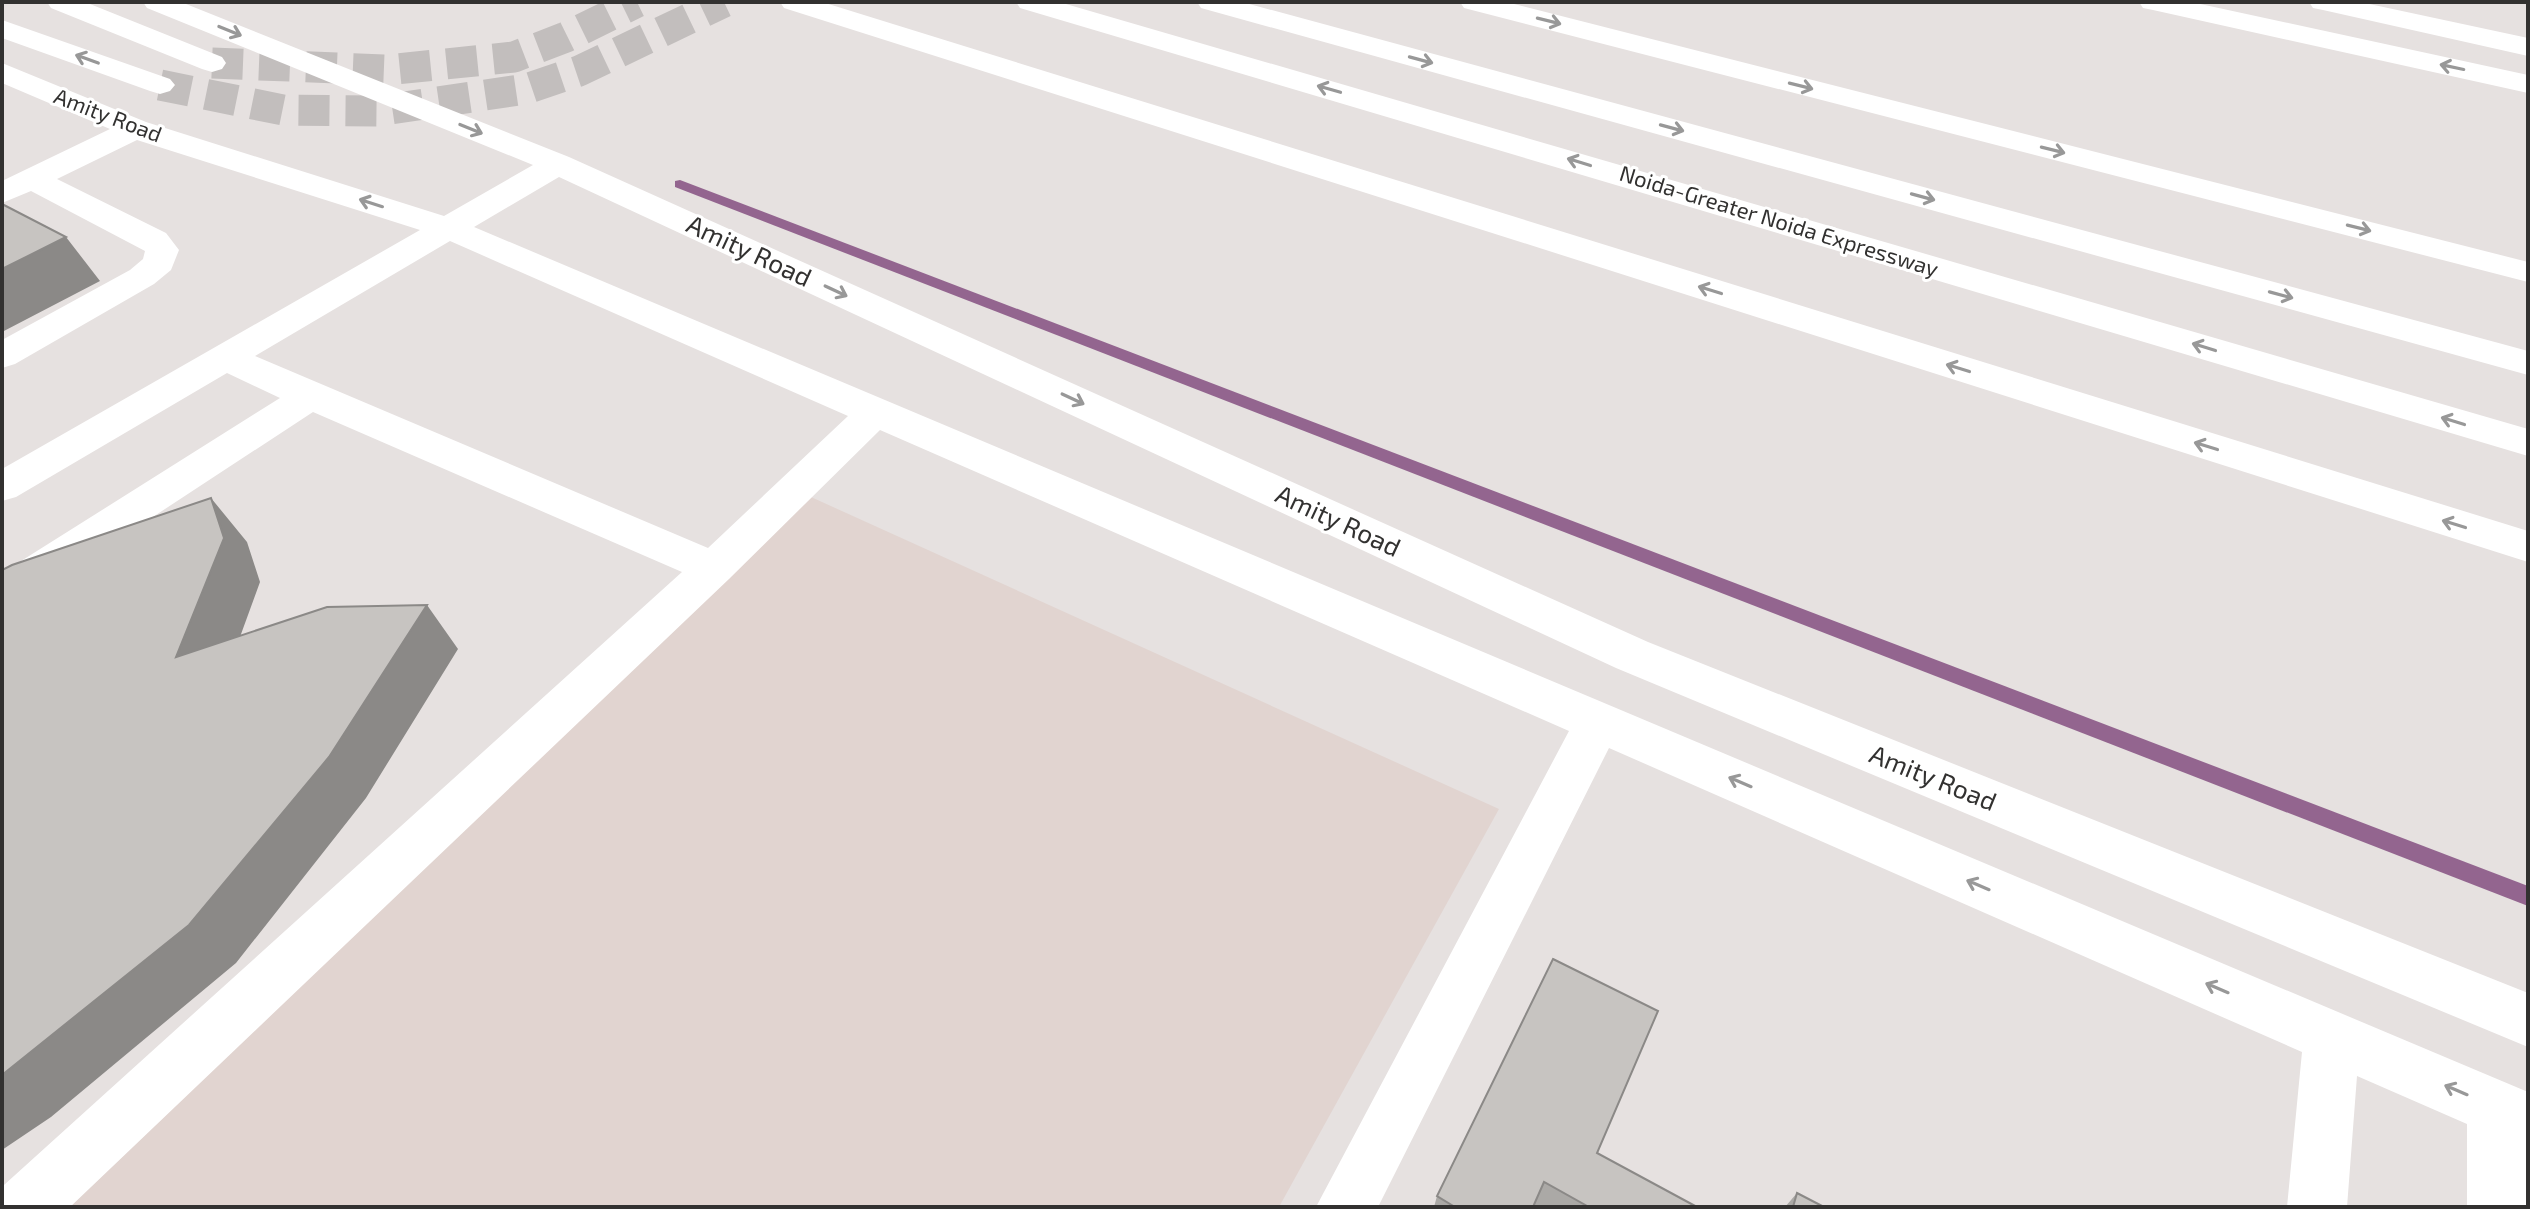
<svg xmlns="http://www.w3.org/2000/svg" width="2530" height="1209" font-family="'Exo 2',sans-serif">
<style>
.built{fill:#e1d4d0}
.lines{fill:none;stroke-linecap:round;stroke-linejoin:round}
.stream{fill:#93658f;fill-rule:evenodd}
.minor-tunnel{stroke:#c2bebd;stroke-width:31;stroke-dasharray:31 16;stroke-linecap:butt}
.minor{fill:#fff;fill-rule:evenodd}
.highway{fill:#fff;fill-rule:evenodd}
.wall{fill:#aba9a6}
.shaded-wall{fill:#8b8987}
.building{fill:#c7c4c1;stroke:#8b8987;stroke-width:2}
.oneway{stroke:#989898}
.labels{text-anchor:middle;stroke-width:6;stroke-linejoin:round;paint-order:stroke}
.far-street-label{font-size:22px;fill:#323130;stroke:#fff}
.street-label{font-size:26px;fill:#323130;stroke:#fff}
</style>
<rect width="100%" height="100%" fill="#e6e1e0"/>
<path class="built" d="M811,497L1499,809L1279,1207H70Z"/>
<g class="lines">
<path class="stream" d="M680,180L2528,886V906L675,187V181Z"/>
<path class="minor-tunnel" d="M212,63L386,70L514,57L566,37L637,2
M160,85L283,110L377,111L526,89L579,71L724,2"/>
<path class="minor" d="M47,2H85L222,57L226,63L222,69L212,72L202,69L51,8Z
M143,2H181L569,157L1648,642L2528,993V1047L1616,668L559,177L474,227L2528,1092L2527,1207H2467V1124L2357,1076L2347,1207H2287L2302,1052L1609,748L1378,1207H1316L1569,731L880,430L729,579L70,1207H2L4,1185L682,572L313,412L17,606L2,610V573L280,398L227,373L16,497L2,501V469L420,230L137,140L57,179L166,233L179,250L171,270L154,284L15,364L2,368V340L130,270L143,259L145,251L31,191L2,203V181L110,129L2,83V63L146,122L444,216L533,165L147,8ZM450,241L848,416L708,548L255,356Z
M780,2H822L2528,531V562L784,8Z
M1460,2H1506L2528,262V282L1464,8Z
M2139,2H2191L2528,75V93L2153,10L2143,8Z
M2309,2H2360L2528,38V56L2323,10L2313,8Z
M2,20L170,79L175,85L170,91L160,94L150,91L2,38Z"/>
<path class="highway" d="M1016,2H1059L2528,429V456L1020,8Z
M1197,2H1242L2528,351V375L1201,8Z"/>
</g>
<path class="wall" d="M1597,1153L1697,1207H1434L1437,1196Z
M1797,1193L1824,1207H1785Z"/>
<path class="shaded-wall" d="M66,237L100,281L2,332V269Z
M211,498L247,542L260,582L217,700L176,657Z
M427,605L458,649L366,798L236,963L51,1117L2,1150V1075Z"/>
<path class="building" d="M2,204L66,237L2,269Z
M211,498L224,538L176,657L327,607L427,605L329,757L189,925L2,1075V570L12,565Z
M1553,959L1658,1011L1597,1153L1697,1207H1589L1544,1182L1533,1207H1455L1437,1196Z
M1797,1193L1824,1207H1793Z"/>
<defs><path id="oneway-shaft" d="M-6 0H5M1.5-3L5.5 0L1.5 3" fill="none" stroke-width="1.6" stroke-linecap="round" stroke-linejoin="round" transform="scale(2)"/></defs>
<g class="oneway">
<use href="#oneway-shaft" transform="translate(1549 21) rotate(14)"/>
<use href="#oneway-shaft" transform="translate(230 31) rotate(22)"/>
<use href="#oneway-shaft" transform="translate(87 59) rotate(-160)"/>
<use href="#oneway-shaft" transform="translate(1421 60) rotate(15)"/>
<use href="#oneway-shaft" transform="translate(2452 67) rotate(-168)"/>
<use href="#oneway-shaft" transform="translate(1801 86) rotate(14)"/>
<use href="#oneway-shaft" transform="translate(1329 89) rotate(-164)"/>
<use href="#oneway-shaft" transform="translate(1672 128) rotate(15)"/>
<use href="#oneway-shaft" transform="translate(471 129) rotate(22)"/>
<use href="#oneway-shaft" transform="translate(2053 150) rotate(14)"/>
<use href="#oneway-shaft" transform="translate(1579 162) rotate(-163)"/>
<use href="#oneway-shaft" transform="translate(1923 197) rotate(15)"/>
<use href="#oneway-shaft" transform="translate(371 203) rotate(-162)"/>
<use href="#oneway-shaft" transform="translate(2359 228) rotate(14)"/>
<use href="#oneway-shaft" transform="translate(1710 290) rotate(-163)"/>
<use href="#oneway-shaft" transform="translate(836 291) rotate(25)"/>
<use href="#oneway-shaft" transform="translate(2281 295) rotate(15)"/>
<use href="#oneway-shaft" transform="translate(2204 347) rotate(-163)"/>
<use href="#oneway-shaft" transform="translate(1958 368) rotate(-163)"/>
<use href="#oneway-shaft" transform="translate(1073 399) rotate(25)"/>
<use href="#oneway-shaft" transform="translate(2453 421) rotate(-163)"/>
<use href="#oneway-shaft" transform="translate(2206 446) rotate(-163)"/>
<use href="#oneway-shaft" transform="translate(2454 524) rotate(-163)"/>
<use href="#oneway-shaft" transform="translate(1740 782) rotate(-157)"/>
<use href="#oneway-shaft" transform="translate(1978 885) rotate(-157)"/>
<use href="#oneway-shaft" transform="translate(2217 988) rotate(-157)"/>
<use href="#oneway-shaft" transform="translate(2456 1090) rotate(-157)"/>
</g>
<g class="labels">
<g class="far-street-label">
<text transform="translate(108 115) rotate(21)" y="8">Amity Road</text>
<text transform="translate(1779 221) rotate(17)" y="8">Noida-Greater Noida Expressway</text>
</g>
<g class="street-label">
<text transform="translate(749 251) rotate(25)" y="9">Amity Road</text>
<text transform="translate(1338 521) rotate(25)" y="9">Amity Road</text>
<text transform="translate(1933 778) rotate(22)" y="9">Amity Road</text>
</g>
</g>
<rect width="2530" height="1209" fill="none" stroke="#323130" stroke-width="8"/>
</svg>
